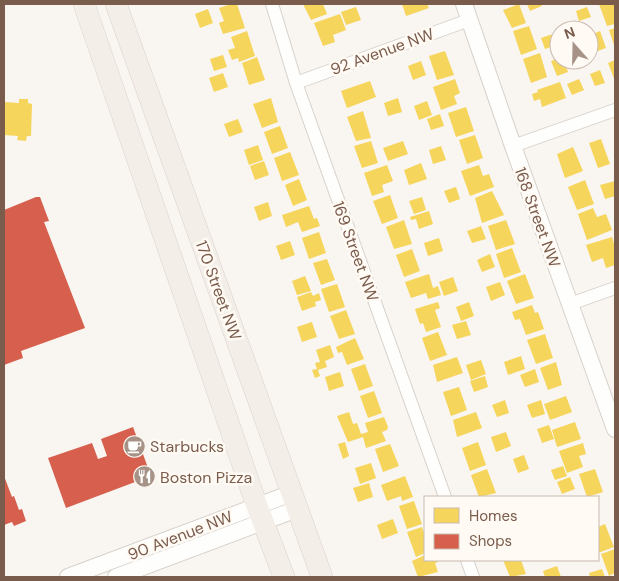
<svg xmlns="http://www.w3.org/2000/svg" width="619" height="581" font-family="'DM Sans',sans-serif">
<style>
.homes{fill:#f6d55c}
.shops{fill:#d6604d}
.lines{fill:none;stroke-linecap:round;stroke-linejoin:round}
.minor-casing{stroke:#d7d1cb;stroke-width:14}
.tertiary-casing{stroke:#d7d1cb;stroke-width:18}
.primary-casing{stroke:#dad1cc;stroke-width:22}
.minor{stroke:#fefefd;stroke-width:12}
.tertiary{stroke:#fefefd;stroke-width:16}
.primary{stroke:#f3eee8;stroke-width:21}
.labels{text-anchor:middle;stroke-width:5;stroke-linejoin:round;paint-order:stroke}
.street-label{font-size:16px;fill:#7a5c4d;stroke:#fffaf3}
.poi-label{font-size:16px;fill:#7a5c4d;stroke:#fffaf3;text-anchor:start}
</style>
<rect width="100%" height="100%" fill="#f9f5f0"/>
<path class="homes" d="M231,4H237L245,28L223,34L219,23L224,21L219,8Z
M303,4H323L327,14L311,20Z
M402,4H427L429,8L406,16Z
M519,4L526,23L512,28L503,10Z
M527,4H541L542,6L530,11Z
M599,4H615V24L607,26Z
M356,7L361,20L346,25L341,12Z
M587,7L591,17L579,21L576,11Z
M208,9L213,23L200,28L195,14Z
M340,14L346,30L333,35L335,42L323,46L314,23Z
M529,26L537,49L521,55L513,31Z
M615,28V48L609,30Z
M247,31L255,56L239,62L238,58L232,60L228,50L235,48L231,37Z
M600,31L606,48L592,53L589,36Z
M553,34L557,45L545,49L541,38Z
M445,51L454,75L437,80L429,56Z
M540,53L547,77L531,83L523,59Z
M223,55L227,67L214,71L210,59Z
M257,57L265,80L249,85L242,63Z
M559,58L564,60L568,72L557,76L551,61Z
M615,60V81L608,63Z
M421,61L426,75L413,80L408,66Z
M600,70L605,83L595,86L590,74Z
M223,73L228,87L214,92L209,78Z
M455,79L460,93L454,96L457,104L441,110L433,87Z
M579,79L584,90L572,95L567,84Z
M370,81L376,97L347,108L341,91Z
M560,82L566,98L542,107L540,99L534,101L532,94L538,92L537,90Z
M271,98L278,122L262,128L253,104Z
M398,98L402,112L388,116L384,103Z
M19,99H28V103L32,104L31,136H27L26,141L17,140L18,136L4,135V102L19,103Z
M427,101L432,115L419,120L414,106Z
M466,107L474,131L456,137L448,113Z
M363,111L371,138L356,141L347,117Z
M440,114L444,126L431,130L427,119Z
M238,119L243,132L229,137L224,124Z
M280,126L288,148L272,154L264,132Z
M475,135L483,158L467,164L459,140Z
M601,139L610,164L598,168L589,143Z
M371,141L378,163L362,168L354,146Z
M403,141L408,154L388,161L383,148Z
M258,145L263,160L249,165L244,150Z
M441,146L446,160L433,164L429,150Z
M573,147L583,171L565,178L557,154Z
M290,152L299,175L282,181L274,158Z
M264,161L269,175L255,180L250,166Z
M421,163L427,179L409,185L404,170Z
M387,165L393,181L382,185L384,192L372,196L364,173Z
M479,165L483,176L489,174L494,187L470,196L461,171Z
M299,179L307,200L293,206L285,185Z
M585,180L594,204L577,210L568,187Z
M615,181V196L605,199L600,185Z
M456,187L460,199L449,203L444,191Z
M492,191L504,215L482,223L475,198Z
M390,195L398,218L382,224L373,201Z
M422,197L426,210L414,214L409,201Z
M268,202L272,216L259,221L254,207Z
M309,206L314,219L317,218L320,226L302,232L298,222L286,227L282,215Z
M593,208L597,217L606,214L612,230L587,240L578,214Z
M429,211L433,224L419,229L416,219L411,220L410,217Z
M404,220L412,244L394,249L386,227Z
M506,220L515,244L496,250L488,226Z
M481,226L486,239L472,243L467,231Z
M319,232L326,253L309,259L302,238Z
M612,237L615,247V265L606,268L603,258L592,262L586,245Z
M439,238L443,251L428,256L424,243Z
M290,241L295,255L281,260L276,246Z
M512,248L521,272L504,278L496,254Z
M412,249L420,271L404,277L396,255Z
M490,254L495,267L482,272L477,260Z
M327,259L335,280L321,285L313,263Z
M429,274L433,288L438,286L441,295L428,299L426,293L411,298L405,282Z
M525,274L534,298L516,304L507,281Z
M305,276L311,291L297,295L292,281Z
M453,277L458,291L444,296L439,282Z
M500,282L505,295L491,301L486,287Z
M337,284L345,307L329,312L321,289Z
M311,292L313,296L319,293L321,300L315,302L316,306L302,311L297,297Z
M438,302L440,308L435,310L441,327L426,332L423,323L420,324L415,309Z
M469,302L474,316L461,321L456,307Z
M532,305L535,313L538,312L544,329L526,335L520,319L515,320L512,312Z
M346,310L355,334L339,339L330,316Z
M466,321L471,335L457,339L452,325Z
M312,322L317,337L302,342L297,327Z
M438,332L447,355L430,361L422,338Z
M545,334L553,358L536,364L527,340Z
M355,338L364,359L347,365L342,352L338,353L336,347Z
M330,345L334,357L325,361L327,367L318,370L320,376L315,378L312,370L317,369L315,363L320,362L316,350Z
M521,356L525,369L508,375L504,362Z
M457,357L463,373L437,382L433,365Z
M481,360L486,374L471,380L466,365Z
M556,362L562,385L548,390L540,368Z
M365,364L373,386L359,391L351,369Z
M535,369L539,382L525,387L520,375Z
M340,372L344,386L329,391L325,377Z
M485,376L488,387L474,392L470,381Z
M459,387L467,410L451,416L443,392Z
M374,391L382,413L368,418L360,396Z
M566,396L572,412L550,420L544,404Z
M505,400L509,413L497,417L492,405Z
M541,400L545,414L532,418L527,405Z
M349,412L353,424L357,423L361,434L368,432L365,423L384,417L388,427L387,430L382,432L386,441L366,448L363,437L348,442L337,416Z
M476,412L482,428L457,437L453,420Z
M575,422L581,439L557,447L552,430Z
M549,425L554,439L542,443L537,429Z
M506,432L511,446L496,452L491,437Z
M345,442L349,456L343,459L338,444Z
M478,442L486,465L470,471L462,448Z
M583,443L586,454L579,456L583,467L567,473L559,451Z
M390,444L399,466L383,472L375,449Z
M524,455L529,469L518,473L513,459Z
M371,463L376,478L360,484L355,468Z
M563,466L567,476L555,480L551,470Z
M487,469L496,493L479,497L471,475Z
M595,469L603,492L587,497L579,474Z
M405,476L413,497L402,501L401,496L387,501L381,485Z
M570,477L575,489L562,494L557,482Z
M369,483L373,497L358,502L353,488Z
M414,501L422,524L407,529L399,506Z
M393,519L398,533L382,539L377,525Z
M605,524L614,547L598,553V527Z
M422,527L425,536V553L416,557L407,532Z
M615,549V573L609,576L601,554Z
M425,555V560H438V562L435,563L438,572L418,577L412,561Z
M503,560H521L526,574L510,577Z
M557,566L561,577H545L543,571Z
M602,569L605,577H590L589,573Z"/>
<path class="shops" d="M36,197H40L49,221L44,222L85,328L21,351L23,358L4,365V210Z
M133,427L151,476L66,508L48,458L92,443L98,459L107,456L101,439Z
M4,476L12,497L14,496L19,510L22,509L26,521L14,526L12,522L4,525Z"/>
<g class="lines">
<defs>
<path id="minor" d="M272,4L296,83L445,497
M296,83L469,20
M513,146L615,110
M570,304L615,288
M467,560L473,577"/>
<path id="tertiary" d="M464,4L513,146L615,429
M68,577L292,493
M116,577L297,509"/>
<path id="primary" d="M84,4L257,506L284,577
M116,4L322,577"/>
</defs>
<use href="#minor" class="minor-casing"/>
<use href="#tertiary" class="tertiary-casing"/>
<use href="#primary" class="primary-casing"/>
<use href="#minor" class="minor"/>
<use href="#tertiary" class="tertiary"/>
<use href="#primary" class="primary"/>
</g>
<defs>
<symbol id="cafe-disc" viewBox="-11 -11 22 22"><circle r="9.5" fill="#a69286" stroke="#fffaf3"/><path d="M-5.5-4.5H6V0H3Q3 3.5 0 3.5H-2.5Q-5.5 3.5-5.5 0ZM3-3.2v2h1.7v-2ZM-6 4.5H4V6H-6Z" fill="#fff"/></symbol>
<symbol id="restaurant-disc" viewBox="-11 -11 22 22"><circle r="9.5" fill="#a69286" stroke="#fffaf3"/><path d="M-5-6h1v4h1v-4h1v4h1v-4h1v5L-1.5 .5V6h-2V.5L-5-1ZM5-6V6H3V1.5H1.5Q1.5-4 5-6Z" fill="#fff"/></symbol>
</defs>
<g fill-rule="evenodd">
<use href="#cafe-disc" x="122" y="434" width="25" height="25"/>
<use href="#restaurant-disc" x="132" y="464" width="25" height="25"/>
</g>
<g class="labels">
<g class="street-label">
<text transform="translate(382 51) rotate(-20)" y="6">92 Avenue NW</text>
<text transform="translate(538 217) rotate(70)" y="6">168 Street NW</text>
<text transform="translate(356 251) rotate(70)" y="6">169 Street NW</text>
<text transform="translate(219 290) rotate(70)" y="6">170 Street NW</text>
<text transform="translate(180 535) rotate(-21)" y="6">90 Avenue NW</text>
</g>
<g class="poi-label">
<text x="150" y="452">Starbucks</text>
<text x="160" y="483">Boston Pizza</text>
</g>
</g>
<rect width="619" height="581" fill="none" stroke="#7a5c4d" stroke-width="10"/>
<rect x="424" y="496" width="175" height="65" fill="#fffaf3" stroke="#cabbb1"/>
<rect x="434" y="508" width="25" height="15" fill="#f6d55c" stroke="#cabbb1"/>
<text x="469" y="521" font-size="15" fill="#7a5c4d">Homes</text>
<rect x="434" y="534" width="25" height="15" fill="#d6604d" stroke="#cabbb1"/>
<text x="469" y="546" font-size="15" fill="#7a5c4d">Shops</text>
<g transform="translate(574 45) rotate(340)"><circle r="24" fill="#fffaf3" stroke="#cabbb1"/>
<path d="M0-4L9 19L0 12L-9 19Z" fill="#a69286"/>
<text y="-8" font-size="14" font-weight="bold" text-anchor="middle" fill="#7a5c4d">N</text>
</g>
</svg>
